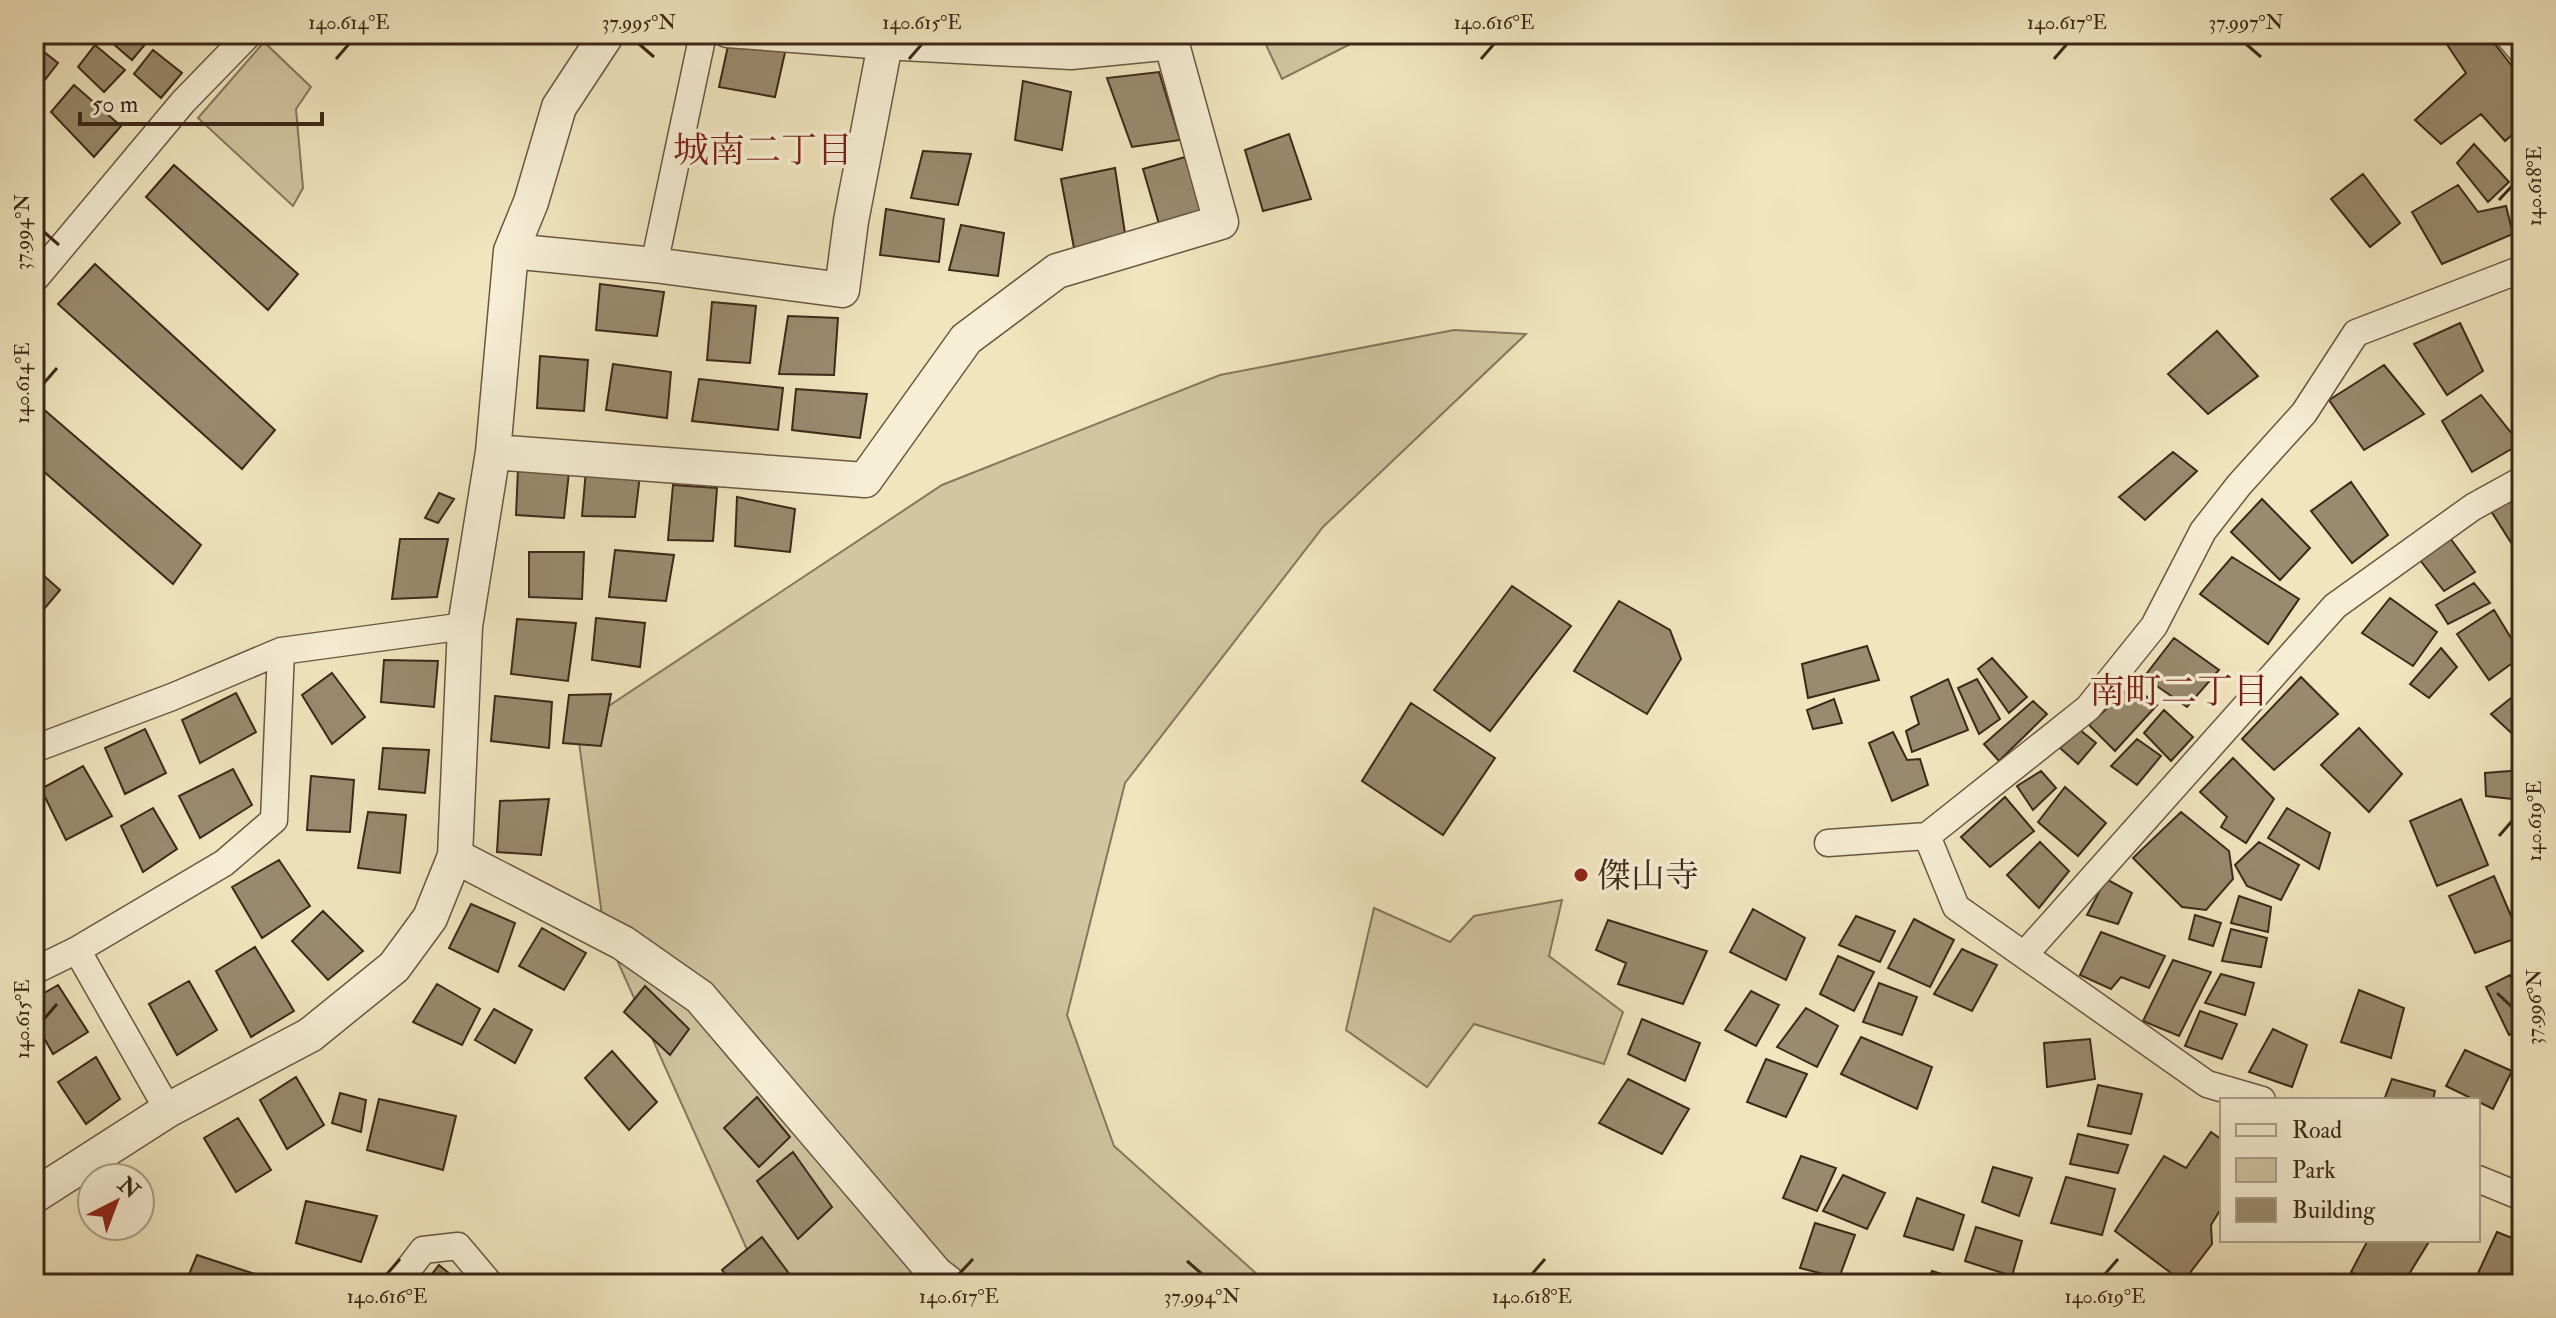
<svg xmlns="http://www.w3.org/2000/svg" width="2556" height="1318" font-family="'IM FELL Double Pica','Noto Serif JP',serif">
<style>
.green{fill:#d2c5a2;stroke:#87765e;stroke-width:2}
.building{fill:#9a8a6f;stroke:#3c2819;stroke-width:2}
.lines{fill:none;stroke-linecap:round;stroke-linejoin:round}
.minor-casing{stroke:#695742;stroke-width:29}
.tertiary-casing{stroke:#695742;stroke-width:37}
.minor{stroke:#f6eed5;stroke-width:26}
.tertiary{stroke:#f6eed5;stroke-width:34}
.ticks{fill:none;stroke:#3c2819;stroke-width:3}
.poi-dot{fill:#8f2418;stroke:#f6eed5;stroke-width:3}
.labels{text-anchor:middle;stroke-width:7;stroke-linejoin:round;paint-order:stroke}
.poi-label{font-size:34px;fill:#3c2819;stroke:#f6eed5;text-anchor:start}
.neighbourhood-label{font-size:36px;fill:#7a1f14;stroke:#f6eed5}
.neatline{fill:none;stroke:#3c2819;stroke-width:3}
.ticks-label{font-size:20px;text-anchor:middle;fill:#3c2819}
</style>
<rect width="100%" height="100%" fill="#f1e5be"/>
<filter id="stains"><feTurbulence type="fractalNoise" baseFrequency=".0025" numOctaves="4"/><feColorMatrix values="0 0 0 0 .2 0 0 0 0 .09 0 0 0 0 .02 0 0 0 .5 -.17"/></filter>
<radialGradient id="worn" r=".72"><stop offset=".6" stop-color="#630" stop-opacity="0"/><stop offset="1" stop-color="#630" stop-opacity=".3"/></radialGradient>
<path class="green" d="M1261,34H1370L1282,79Z
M264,42L311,87L296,109L303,188L293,206L198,118Z
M1454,330L1526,334L1323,527L1125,783L1067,1015L1114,1146L1268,1284H769L749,1254L604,931L577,727L942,485L1220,375Z
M1562,900L1549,956L1623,1012L1604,1064L1474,1024L1427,1087L1346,1030L1374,908L1450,942L1474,916Z"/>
<path class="building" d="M106,34H150L152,36L132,60L104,36Z
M2440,34H2487L2522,79V126L2505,141L2481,114L2441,144L2415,120L2466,73Z
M34,44L58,63L34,94Z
M95,45L125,70L104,92L78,67Z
M728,46L786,48L775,97L719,87Z
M153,50L182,73L161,98L134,74Z
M1159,72L1180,140L1132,147L1107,78Z
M1023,81L1071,92L1062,150L1015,140Z
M74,85L121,126L94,157L51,112Z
M1289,134L1311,199L1263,211L1245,150Z
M2474,144L2509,182L2488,202L2457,163Z
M923,151L971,154L958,205L911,198Z
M1185,157L1203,215L1161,231L1143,169Z
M174,165L298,274L268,310L146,197Z
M1115,168L1126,240L1074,248L1061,179Z
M2363,174L2400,223L2370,247L2331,199Z
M2458,185L2478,212L2506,206L2513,234L2442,264L2412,212Z
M886,209L944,219L939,262L880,255Z
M961,225L1004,233L998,276L949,270Z
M95,264L275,430L242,469L58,304Z
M600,284L664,292L657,336L596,330Z
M712,302L756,306L750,363L707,360Z
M788,316L838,318L834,375L779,374Z
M2460,323L2483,371L2447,395L2414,344Z
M2217,331L2258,376L2208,414L2168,374Z
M540,356L588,360L584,411L537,408Z
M613,364L671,372L667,418L606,410Z
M2384,365L2424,414L2364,450L2329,400Z
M699,379L783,388L778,430L692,421Z
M796,389L867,394L860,438L792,430Z
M2481,395L2520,444L2472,472L2442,421Z
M34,401L201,545L173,584L34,463Z
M2173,452L2197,471L2145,520L2119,497Z
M518,469L569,472L564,518L516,515Z
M586,470L640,475L635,517L582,516Z
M2351,482L2388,535L2352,563L2311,511Z
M673,485L717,488L713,541L668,540Z
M2522,492V560L2491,511Z
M439,493L454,499L438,523L425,518Z
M737,497L795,509L790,552L735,546Z
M2262,499L2310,548L2280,580L2231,532Z
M2450,538L2475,572L2444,591L2420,560Z
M400,539H448L437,597L392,599Z
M615,550L674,555L666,601L609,597Z
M529,552H584L582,599L529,597Z
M2232,557L2299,599L2268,644L2200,594Z
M34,567L60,590L34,621Z
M2474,583L2490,603L2448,624L2436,605Z
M1512,586L1571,626L1490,731L1434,690Z
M2390,598L2437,632L2413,666L2362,633Z
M1619,601L1670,630L1681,659L1647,714L1574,671Z
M2494,610L2522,656L2489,680L2457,634Z
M596,618L645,623L640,667L592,660Z
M517,619L576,623L568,681L511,674Z
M2174,638L2219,670L2187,707L2144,677Z
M1867,646L1879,680L1808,698L1802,664Z
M2441,648L2457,667L2429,698L2410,684Z
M1992,658L2027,697L2009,713L1978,669Z
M384,660L438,661L434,707L381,702Z
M332,673L365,717L332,744L302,695Z
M2301,677L2338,714L2274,770L2242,739Z
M1948,679L1968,730L1912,752L1906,731L1919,724L1911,697Z
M1977,679L2000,719L1979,734L1958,688Z
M2132,685L2157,705L2115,751L2089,725Z
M2521,690L2522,691V743L2491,714Z
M236,693L256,732L200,763L182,720Z
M611,694L601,746L563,743L569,695Z
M495,696L552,702L549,748L491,741Z
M1834,699L1842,723L1813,729L1807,710Z
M2033,701L2047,714L1999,761L1984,744Z
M1411,703L1495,758L1443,835L1362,781Z
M2164,710L2193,737L2171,761L2144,733Z
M2359,728L2402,774L2369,812L2321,765Z
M145,729L166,773L125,794L105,748Z
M2080,730L2096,743L2078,764L2060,748Z
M1893,732L1907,760L1920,759L1928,785L1892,801L1869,743Z
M2137,739L2161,756L2137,785L2111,766Z
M383,748L429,750L425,793L379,789Z
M2233,758L2274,799L2246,843L2221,827L2227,817L2200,792Z
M83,766L112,816L66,840L41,789Z
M233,769L252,805L200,838L179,796Z
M2522,770V835L2512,799L2486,796L2485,773Z
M2041,771L2056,788L2033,810L2017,786Z
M311,776L354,780L350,832L307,830Z
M2065,787L2106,823L2078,856L2038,822Z
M2005,797L2034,831L1990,867L1961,837Z
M549,799L541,855L497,852L500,801Z
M2461,799L2488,865L2437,886L2410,821Z
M153,808L177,849L143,872L121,826Z
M2287,808L2330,833L2319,869L2268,838Z
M368,812L406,815L400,873L358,868Z
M2181,812L2229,851L2233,879L2206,910L2182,907L2133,858Z
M2040,842L2069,871L2039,908L2007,875Z
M2259,842L2299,865L2281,900L2247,886L2235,865Z
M279,860L310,906L262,938L232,887Z
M2494,876L2520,937L2475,953L2449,896Z
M2106,879L2132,893L2118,924L2087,915Z
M2239,896L2271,907L2268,932L2231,923Z
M471,904L515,923L498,972L449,948Z
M1753,909L1805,938L1786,980L1730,952Z
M323,911L363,951L328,980L292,941Z
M2195,915L2221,923L2213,946L2189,939Z
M1856,916L1895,931L1880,962L1839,945Z
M1914,919L1954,940L1930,987L1888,968Z
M1608,920L1707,951L1683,1004L1618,984L1626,963L1596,950Z
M542,928L586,953L564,990L519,966Z
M2231,929L2267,938L2261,967L2222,961Z
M2101,932L2165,956L2149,988L2121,977L2111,989L2080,975Z
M255,947L294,1011L251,1037L216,971Z
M1962,949L1997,965L1972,1011L1934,994Z
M1838,956L1874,972L1854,1011L1820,994Z
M2173,960L2211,972L2179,1036L2143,1021Z
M2221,974L2254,983L2245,1015L2205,1003Z
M2510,975L2522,1001V1029L2509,1035L2486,987Z
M189,981L217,1030L177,1055L149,1004Z
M1879,983L1917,997L1902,1035L1863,1022Z
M437,984L480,1009L462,1045L413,1022Z
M58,985L88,1032L53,1054L34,1020V999Z
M645,986L689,1029L670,1055L624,1012Z
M2359,990L2404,1008L2391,1058L2341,1042Z
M1751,991L1779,1005L1756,1046L1725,1030Z
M1806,1008L1838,1026L1817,1067L1777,1047Z
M494,1009L532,1030L515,1063L475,1040Z
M2200,1011L2237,1024L2222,1059L2185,1046Z
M1642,1019L1700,1043L1685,1081L1628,1054Z
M2273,1029L2307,1045L2292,1087L2249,1072Z
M1861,1037L1932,1067L1917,1109L1841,1074Z
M2090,1039L2095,1079L2047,1087L2044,1043Z
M2465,1050L2512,1071L2493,1109L2446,1086Z
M612,1051L657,1102L629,1130L585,1078Z
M96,1057L120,1099L86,1124L58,1082Z
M1766,1059L1807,1074L1786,1117L1747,1102Z
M296,1077L324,1125L287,1149L260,1100Z
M1628,1079L1689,1109L1662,1154L1599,1123Z
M2392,1079L2435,1091L2433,1100H2384Z
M2098,1085L2142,1094L2131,1134L2088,1126Z
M340,1093L366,1100L361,1132L332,1123Z
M757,1097L790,1137L759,1167L724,1128Z
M379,1099L456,1116L443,1170L367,1150Z
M238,1118L271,1170L236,1192L204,1138Z
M2211,1132L2222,1140V1207L2211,1225L2212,1244L2183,1282L2115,1231L2164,1156L2186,1168Z
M2078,1134L2128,1145L2118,1173L2070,1164Z
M793,1152L832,1207L798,1239L757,1181Z
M1801,1156L1836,1168L1817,1211L1783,1198Z
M1993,1167L2032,1178L2019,1216L1982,1202Z
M1843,1175L1885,1193L1867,1229L1823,1211Z
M2066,1177L2115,1189L2102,1235L2051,1223Z
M1917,1198L1964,1215L1953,1250L1904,1236Z
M306,1201L377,1216L361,1262L296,1243Z
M1815,1223L1855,1235L1839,1278L1800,1268Z
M1976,1227L2022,1241L2012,1276L1965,1261Z
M2497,1232L2522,1242V1284H2473Z
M762,1237L790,1275L782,1284H733L722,1270Z
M2368,1240H2430L2403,1284H2374L2351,1272Z
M197,1255L261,1276L257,1284H185Z
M439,1265L462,1284H424Z
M1932,1271L1970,1283L1925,1284Z"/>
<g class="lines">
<defs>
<path id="minor" d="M727,34L884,46L1071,56L1173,46
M2507,34L2522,52
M654,265L703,34
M34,280L183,102L249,34
M34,749L172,697L281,651L465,626
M1927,836L1956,907L2207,1084L2262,1100
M1828,843L1927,836L2088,708L2154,626L2203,531L2239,485L2304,413L2356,333L2522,269
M77,950L168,1110
M2024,955L2335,606L2473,507L2522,480
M34,971L77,950L224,863L274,820L281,651
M2478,1179L2522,1197
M397,1284L423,1250L458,1246L490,1284"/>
<path id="tertiary" d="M511,251L654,265L842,290L851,221L887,34
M493,452L865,480L966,339L1057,271L1221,222L1169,34
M455,856L623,943L700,997L936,1274L949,1284
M34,1196L168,1110L310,1035L394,967L430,918L455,856L465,626L493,452L511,251L531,202L559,107L607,34"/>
</defs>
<use href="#minor" class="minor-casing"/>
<use href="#tertiary" class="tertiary-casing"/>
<use href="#minor" class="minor"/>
<use href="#tertiary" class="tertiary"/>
</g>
<path class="ticks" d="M639,44L654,57M2246,44L2261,57M336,59L349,44M909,59L922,44M1481,59L1494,44M2054,59L2067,44M2499,200L2512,186M44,232L59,245M44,383L57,368M2499,836L2512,821M2497,993L2512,1007M44,1019L57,1004M1187,1261L1202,1274M387,1274L400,1259M959,1274L973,1259M1532,1274L1545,1259M2105,1274L2118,1259"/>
<circle class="poi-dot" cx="1581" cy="875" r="8"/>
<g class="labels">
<g class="poi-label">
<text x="1597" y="887">傑山寺</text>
</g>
<g class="neighbourhood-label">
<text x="763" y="162">城南二丁目</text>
<text x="2179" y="703">南町二丁目</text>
</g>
</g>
<rect width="2556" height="1318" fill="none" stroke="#f1e5be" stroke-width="88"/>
<rect x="2220" y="1098" width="260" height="144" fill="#f6eed5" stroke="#ac9f8a" stroke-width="2"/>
<rect x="2236" y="1124" width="40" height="12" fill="#f6eed5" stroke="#ac9f8a" stroke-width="2"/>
<text x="2292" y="1138" font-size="24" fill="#3c2819">Road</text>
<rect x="2236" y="1158" width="40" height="24" fill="#d2c5a2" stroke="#ac9f8a" stroke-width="2"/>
<text x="2292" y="1178" font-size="24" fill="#3c2819">Park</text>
<rect x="2236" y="1198" width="40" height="24" fill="#9a8a6f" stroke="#ac9f8a" stroke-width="2"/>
<text x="2292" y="1218" font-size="24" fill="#3c2819">Building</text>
<g transform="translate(116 1202) rotate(42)"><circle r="38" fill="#f6eed5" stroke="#ac9f8a" stroke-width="2"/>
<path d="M0-6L14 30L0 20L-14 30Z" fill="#8f2418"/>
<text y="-12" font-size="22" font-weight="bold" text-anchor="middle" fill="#3c2819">N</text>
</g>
<path d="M80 112v12h242v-12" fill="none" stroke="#3c2819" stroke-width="4"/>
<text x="92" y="112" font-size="24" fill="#3c2819" stroke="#f6eed5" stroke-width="6" paint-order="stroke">50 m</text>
<rect x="44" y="44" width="2468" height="1230" class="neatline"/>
<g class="ticks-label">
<text x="349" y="29">140.614°E</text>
<text x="639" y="29">37.995°N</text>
<text x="922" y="29">140.615°E</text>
<text x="1494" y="29">140.616°E</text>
<text x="2067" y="29">140.617°E</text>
<text x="2246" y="29">37.997°N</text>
<text transform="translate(2534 186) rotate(-90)" y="7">140.618°E</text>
<text transform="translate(22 232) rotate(-90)" y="7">37.994°N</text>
<text transform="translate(22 383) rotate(-90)" y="7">140.614°E</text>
<text transform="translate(2534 821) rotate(-90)" y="7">140.619°E</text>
<text transform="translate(2534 1007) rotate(-90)" y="7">37.996°N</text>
<text transform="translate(22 1019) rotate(-90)" y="7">140.615°E</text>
<text x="387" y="1303">140.616°E</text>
<text x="959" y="1303">140.617°E</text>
<text x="1202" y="1303">37.994°N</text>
<text x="1532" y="1303">140.618°E</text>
<text x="2105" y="1303">140.619°E</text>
</g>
<rect width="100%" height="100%" filter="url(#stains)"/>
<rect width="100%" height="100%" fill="url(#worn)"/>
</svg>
